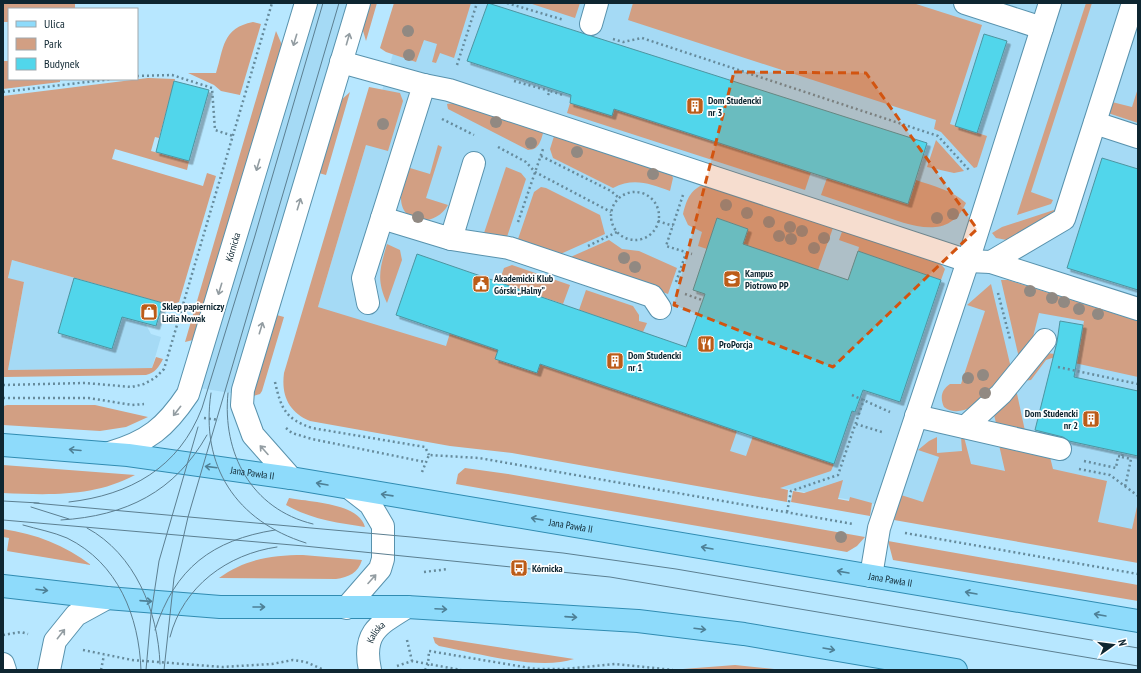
<svg xmlns="http://www.w3.org/2000/svg" width="1141" height="673" font-family="'PT Sans Narrow',sans-serif">
<style>
.built{fill:#a5daf5}
.green{fill:#d29f83}
.building{fill:#51d6eb;stroke:#4d94a0;filter:url(#shadow)}
.lines{fill:none;stroke-linecap:round;stroke-linejoin:round}
.minor-casing{stroke:#5892ad;stroke-width:24}
.major-casing{stroke:#308cb2;stroke-width:24}
.path{stroke:#668b9c;stroke-width:2.5;stroke-dasharray:2 3;stroke-linecap:butt}
.minor{stroke:#fff;stroke-width:22}
.major{stroke:#8edbfb;stroke-width:22}
.tram{stroke:#5c7f91;stroke-width:1}
.tree{fill:#918982}
.oneway{stroke:#939da2}
.oneway2{stroke:#4e8096}
.marked{fill:#d25410;fill-opacity:0.2;stroke:#d25410;stroke-width:3;stroke-dasharray:8 5;stroke-linejoin:round}
.labels{text-anchor:middle;stroke-width:3.5;stroke-linejoin:round;paint-order:stroke}
.poi-label{font-size:10px;font-weight:bold;fill:#0e2631;stroke:#fff;text-anchor:start}
.street-label{font-size:10px;fill:#0e2631;stroke:#fff}
</style>
<defs>
<filter id="shadow"><feDropShadow dx="3.5" dy="3.5" stdDeviation="0" flood-color="#0004"/></filter>
</defs>
<rect width="100%" height="100%" fill="#b7e7ff"/>
<path class="built" d="M313,3H348L237,394L199,388Z
M408,3H1138V549L488,438L318,307Z
M12,260L142,297L135,320L145,323L151,334L161,337L152,368L8,370L24,282L8,279Z"/>
<path class="green" d="M3,3H75V9H9L8,22H3Z
M365,3H377L366,41L361,24Z
M394,3H471L454,58L440,53L436,63L432,62L437,44L424,40L416,62L386,52L380,48Z
M529,3H580L575,18Z
M633,3H913L982,25L950,124L987,136L977,167L974,168L941,132L934,129L936,120L628,20Z
M1086,3H1092L1031,192L1053,200L1051,204L1017,215Z
M253,22L261,24L240,95L221,91L214,85L188,73H216C224,48 222,28 253,22Z
M276,31L282,45L281,53L193,340L185,342Z
M3,61H9V79H60V82L3,89Z
M148,78L175,79L159,138L155,137L151,151L189,161L187,170L115,149L112,159L203,186L207,173L216,176L179,302L170,305L12,260L8,278L24,282L8,370L152,368L156,357L163,359C159,367 155,373 146,375L3,377V96Z
M369,87L400,93L403,101L388,151L366,145L318,307L446,346L450,333L498,350L495,359L537,373L540,364L737,431L730,451L746,456L753,436L834,464L831,471L780,488L788,490L787,502L512,453L450,446L310,421C289,412 281,396 284,373Z
M1138,88V123L1108,113L1112,102L1132,107Z
M350,92L326,175L315,172L338,103Z
M454,103L544,130C541,139 540,150 528,150L448,109L447,104Z
M570,103L614,109L811,172L805,190L567,113Z
M555,133L670,171L673,178L670,191C650,184 634,177 613,188L553,158L550,149Z
M936,140L964,171L954,173L927,167Z
M438,145L442,147L426,198L448,205C435,228 401,225 401,198C401,189 407,177 410,168L430,174Z
M506,167L521,173L526,179L506,240L483,236Z
M827,178L908,204L916,180C933,186 952,190 966,203C948,243 908,224 877,214C858,208 840,201 821,195Z
M708,183L834,225L818,270L743,244L748,229L717,218L707,249L698,246L702,232L688,225L683,214C687,198 691,188 708,183Z
M541,187L546,188L600,215L605,234L556,256L517,242L534,192Z
M1060,208L1054,217L1007,240L996,238L992,233L1002,227Z
M843,229L938,261L945,269L941,280L858,251L859,247L839,240Z
M609,240L622,249L639,251L677,268L668,294L566,259Z
M387,244L400,250L402,260L387,303C376,280 380,268 387,244Z
M512,265L570,285L563,304L499,282L504,268Z
M1001,280H1008L1138,321V377L1052,358L1046,360L1031,380L1023,381L1047,353L1077,357L1084,321L1039,313L1033,337L1019,358Z
M991,284L1011,368C998,385 967,424 944,407C940,398 941,390 950,384H961L985,311L967,305Z
M586,290L633,306L639,315V321L647,323L643,332L579,310Z
M273,314L284,317L262,391L260,394L253,396L255,382Z
M1016,389L1025,431L996,423L994,415Z
M7,405H95L148,417L126,427L100,431L3,425V406Z
M937,437V453L962,451L961,437H964L971,464L1005,471L999,445L1050,457L1053,469L1107,481L1098,522L1132,529L1138,502V563L894,520L901,495L923,502L939,457L918,450L929,441Z
M3,465L135,475C94,497 49,495 3,493Z
M465,468L508,474L865,537L857,546L847,552L456,484L458,474Z
M843,480L838,499L849,501L850,497L872,503L870,516L791,502L793,491L804,493Z
M289,498C310,502 359,503 365,527C338,523 310,519 286,505Z
M3,529C36,534 65,545 91,565L7,551L9,538L3,537Z
M888,541L1138,585V601L893,560Z
M303,555L362,560C358,573 349,577 336,579L219,578C245,559 272,555 303,555Z
M433,637L574,659C539,671 477,653 439,646L435,643Z
M735,665L784,670L683,669Z"/>
<path class="building" d="M488,3L927,143L908,204L614,109L612,116L570,103L571,95L467,61Z
M984,34L1007,41L977,133L955,126Z
M174,81L209,90L189,161L156,152Z
M1102,158L1138,169V290L1067,268Z
M717,218L748,229L743,244L848,280L858,251L941,280L900,402L863,390L855,412L852,411L834,464L540,364L537,373L495,359L498,350L396,315L417,254L686,347L705,294L693,290Z
M74,278L163,303L156,326L122,317L112,349L58,333Z
M1060,321L1083,325L1074,377L1138,391V456L1069,441L1063,437L1035,430L1057,342Z"/>
<g class="lines">
<defs>
<g id="minor">
<path d="M965,3L1042,28"/>
<path d="M591,24L597,3"/>
<path d="M341,62L424,85L449,90L968,261L991,262L1138,309"/>
<path d="M1095,123L1138,137"/>
<path d="M382,218L451,239L474,163"/>
<path d="M451,239L509,248L652,296L660,308"/>
<path d="M991,262L1064,219L1133,3"/>
<path d="M368,303L363,278L424,85"/>
<path d="M916,416L1060,449"/>
<path d="M965,427L1001,394L1045,340"/>
<path id="s1" d="M109,453C148,442 166,427 188,394L306,3"/>
<path d="M291,478L253,435L242,405L243,390L359,3"/>
<path d="M871,576L879,528L968,261L1050,3"/>
<path d="M346,608L380,569L383,559V526L370,504L352,490"/>
<path d="M3,664L5,670"/>
<path d="M49,670L55,641L76,615L107,598"/>
<path id="s2" d="M370,670C362,633 378,625 407,607"/>
</g>
<g id="major">
<path id="s3" d="M3,445L128,455L291,478L1138,621"/>
<path d="M3,586L107,598L220,607H407L638,621L744,634L956,670"/>
</g>
</defs>
<use href="#minor" class="minor-casing"/>
<use href="#major" class="major-casing"/>
<path class="path" d="M507,3L564,20
M613,39L623,42L642,38L938,136L969,170
M457,65L477,3
M137,76L172,75L212,88L215,130L233,136
M514,81L550,91
M3,92L112,79
M548,95L550,91L563,95
M442,119L474,135
M498,147L526,162L535,172L611,212
M541,156L611,191L619,198
M611 216a24 24 0 1 1 48 0a24 24 0 1 1-48 0Z
M683,195L666,246L692,254
M658,221L673,226
M518,222L543,149
M588,246L617,232
M676,282L686,253
M998,293L1010,339
M685,294L702,300
M1058,367L1138,384
M275,382C281,408 285,419 312,428L425,447L429,455
M3,385L85,383L132,387L144,384L155,378L164,369L272,3
M852,395L890,412
M3,398H89L132,405L144,404
M204,418L219,420
M856,424L882,432
M286,428L292,433L312,439L425,462
M1122,457L1131,459L1125,487
M1084,461L1116,468L1118,456L1122,457L1123,453
M1079,469L1110,475L1138,496
M422,472L429,455L479,458L853,524
M787,512L791,491L838,475L864,399
M905,533L1138,574
M424,572L448,569
M3,635L21,632L28,634
M407,640L412,661
M83,650L132,660L222,667L272,664L293,660L306,662L324,670
M397,666L412,661L461,670
M101,670L104,655
M425,670L428,665L429,651L536,669H564L615,664L673,670"/>
<use href="#minor" class="minor"/>
<use href="#major" class="major"/>
<path class="tram" d="M211,393C200,466 236,521 306,543
M228,393C222,453 251,509 313,524
M3,501L39,503
M69,502C130,495 179,468 202,408L254,239L323,3
M34,503L411,537L563,553L676,569L1138,648
M31,507L69,519
M3,520L304,546L610,577L1138,666
M61,520C126,516 175,492 207,435
M23,525C37,529 53,532 67,538C118,563 139,616 141,670
M87,528C135,554 158,611 160,664
M155,630C175,568 212,540 275,530
M170,637C183,586 228,554 277,547
M146,670L151,614L159,561L198,427
M164,670L174,578L188,517L339,3"/>
</g>
<g class="tree">
<circle cx="408" cy="31" r="6"/>
<circle cx="409" cy="55" r="6"/>
<circle cx="496" cy="122" r="6"/>
<circle cx="383" cy="124" r="6"/>
<circle cx="531" cy="143" r="6"/>
<circle cx="577" cy="152" r="6"/>
<circle cx="653" cy="174" r="6"/>
<circle cx="726" cy="205" r="6"/>
<circle cx="747" cy="213" r="6"/>
<circle cx="953" cy="214" r="6"/>
<circle cx="418" cy="217" r="6"/>
<circle cx="937" cy="218" r="6"/>
<circle cx="769" cy="222" r="6"/>
<circle cx="790" cy="227" r="6"/>
<circle cx="802" cy="231" r="6"/>
<circle cx="779" cy="236" r="6"/>
<circle cx="824" cy="238" r="6"/>
<circle cx="791" cy="239" r="6"/>
<circle cx="814" cy="248" r="6"/>
<circle cx="624" cy="258" r="6"/>
<circle cx="635" cy="267" r="6"/>
<circle cx="1030" cy="291" r="6"/>
<circle cx="1052" cy="298" r="6"/>
<circle cx="1064" cy="302" r="6"/>
<circle cx="1079" cy="309" r="6"/>
<circle cx="1098" cy="314" r="6"/>
<circle cx="983" cy="375" r="6"/>
<circle cx="968" cy="378" r="6"/>
<circle cx="985" cy="393" r="6"/>
<circle cx="841" cy="537" r="6"/>
</g>
<defs><path id="oneway-shaft" d="M-6 0H5M1.5-3L5.5 0L1.5 3" fill="none" stroke-width="1.6" stroke-linecap="round" stroke-linejoin="round"/></defs>
<g class="oneway">
<use href="#oneway-shaft" transform="translate(348 39) rotate(-74)"/>
<use href="#oneway-shaft" transform="translate(295 40) rotate(107)"/>
<use href="#oneway-shaft" transform="translate(258 165) rotate(107)"/>
<use href="#oneway-shaft" transform="translate(299 204) rotate(-73)"/>
<use href="#oneway-shaft" transform="translate(220 289) rotate(107)"/>
<use href="#oneway-shaft" transform="translate(261 328) rotate(-73)"/>
<use href="#oneway-shaft" transform="translate(177 411) rotate(128)"/>
<use href="#oneway-shaft" transform="translate(264 450) rotate(-132)"/>
<use href="#oneway-shaft" transform="translate(372 579) rotate(-48)"/>
<use href="#oneway-shaft" transform="translate(61 634) rotate(-52)"/>
</g>
<g class="oneway2">
<use href="#oneway-shaft" transform="translate(75 450) rotate(-175)"/>
<use href="#oneway-shaft" transform="translate(211 467) rotate(-173)"/>
<use href="#oneway-shaft" transform="translate(322 484) rotate(-170)"/>
<use href="#oneway-shaft" transform="translate(387 495) rotate(-172)"/>
<use href="#oneway-shaft" transform="translate(537 519) rotate(-170)"/>
<use href="#oneway-shaft" transform="translate(707 548) rotate(-170)"/>
<use href="#oneway-shaft" transform="translate(843 572) rotate(-170)"/>
<use href="#oneway-shaft" transform="translate(42 590) rotate(7)"/>
<use href="#oneway-shaft" transform="translate(971 593) rotate(-170)"/>
<use href="#oneway-shaft" transform="translate(146 601) rotate(4)"/>
<use href="#oneway-shaft" transform="translate(259 607)"/>
<use href="#oneway-shaft" transform="translate(441 609) rotate(3)"/>
<use href="#oneway-shaft" transform="translate(1100 615) rotate(-170)"/>
<use href="#oneway-shaft" transform="translate(571 617) rotate(4)"/>
<use href="#oneway-shaft" transform="translate(700 629) rotate(7)"/>
<use href="#oneway-shaft" transform="translate(829 649) rotate(10)"/>
</g>
<path class="marked" d="M734,72L866,73L977,229L833,367L674,305Z"/>
<defs>
<symbol id="building-square" viewBox="-11 -11 22 22"><rect x="-9" y="-9" width="18" height="18" rx="4" fill="#bc5c18" stroke="#fff"/><path d="M-4-6H4V6H1V3H-1V6H-4ZM-2.5-4.3h1.7v1.8h-1.7ZM.8-4.3h1.7v1.8H.8ZM-2.5-1h1.7V.8h-1.7ZM.8-1h1.7V.8H.8Z" fill="#fff"/></symbol>
<symbol id="university-square" viewBox="-11 -11 22 22"><rect x="-9" y="-9" width="18" height="18" rx="4" fill="#bc5c18" stroke="#fff"/><path d="M0-5L7-2L0 1L-7-2ZM-4 1L0 2.5L4 1V4Q0 6-4 4Z" fill="#fff"/></symbol>
<symbol id="civic-square" viewBox="-11 -11 22 22"><rect x="-9" y="-9" width="18" height="18" rx="4" fill="#bc5c18" stroke="#fff"/><path d="M-.6-6.5H3V-4.5H.6V-3L4-1V1h2V6H-6V1h2V-1L-.6-3ZM-1.2 2.5V6h2.4V2.5Z" fill="#fff"/></symbol>
<symbol id="shop-square" viewBox="-11 -11 22 22"><rect x="-9" y="-9" width="18" height="18" rx="4" fill="#bc5c18" stroke="#fff"/><path d="M-5-2.5h2.3a2.7 3.5 0 0 1 5.4 0H5L5.5 6h-11ZM-1.5-2.5h3a1.5 2.3 0 0 0-3 0Z" fill="#fff"/></symbol>
<symbol id="restaurant-square" viewBox="-11 -11 22 22"><rect x="-9" y="-9" width="18" height="18" rx="4" fill="#bc5c18" stroke="#fff"/><path d="M-5-6h1v4h1v-4h1v4h1v-4h1v5L-1.5 .5V6h-2V.5L-5-1ZM5-6V6H3V1.5H1.5Q1.5-4 5-6Z" fill="#fff"/></symbol>
<symbol id="bus-square" viewBox="-11 -11 22 22"><rect x="-9" y="-9" width="18" height="18" rx="4" fill="#bc5c18" stroke="#fff"/><path d="M-5-6H5V4H4V6H2V4H-2V6H-4V4H-5ZM-3.5-4V0h7V-4ZM-3.5 1.2v1.5H-2V1.2ZM2 1.2v1.5H3.5V1.2Z" fill="#fff"/></symbol>
</defs>
<g fill-rule="evenodd">
<use href="#building-square" x="685" y="96" width="20" height="20"/>
<use href="#university-square" x="722" y="269" width="20" height="20"/>
<use href="#civic-square" x="471" y="274" width="20" height="20"/>
<use href="#shop-square" x="139" y="302" width="20" height="20"/>
<use href="#restaurant-square" x="696" y="334" width="20" height="20"/>
<use href="#building-square" x="605" y="351" width="20" height="20"/>
<use href="#building-square" x="1081" y="409" width="20" height="20"/>
<use href="#bus-square" x="509" y="558" width="20" height="20"/>
</g>
<g class="labels">
<g class="poi-label">
<text x="708" y="104">Dom Studencki<tspan x="708" dy="12">nr 3</tspan></text>
<text x="745" y="277">Kampus<tspan x="745" dy="12">Piotrowo PP</tspan></text>
<text x="494" y="282">Akademicki Klub<tspan x="494" dy="12">Górski „Halny”</tspan></text>
<text x="162" y="310">Sklep papierniczy<tspan x="162" dy="12">Lidia Nowak</tspan></text>
<text x="719" y="348">ProPorcja</text>
<text x="628" y="359">Dom Studencki<tspan x="628" dy="12">nr 1</tspan></text>
<text x="1078" y="417" text-anchor="end">Dom Studencki<tspan x="1078" dy="12">nr 2</tspan></text>
<text x="532" y="572">Kórnicka</text>
</g>
<g class="street-label">
<text dy="4" stroke="none"><textPath href="#s1" startOffset="255">Kórnicka</textPath></text>
<text dy="4" stroke="none"><textPath href="#s3" startOffset="251">Jana Pawła II</textPath></text>
<text dy="4" stroke="none"><textPath href="#s3" startOffset="574">Jana Pawła II</textPath></text>
<text dy="4" stroke="none"><textPath href="#s3" startOffset="898">Jana Pawła II</textPath></text>
<text dy="4" stroke="none"><textPath href="#s2" startOffset="40">Kaliska</textPath></text>
</g>
</g>
<rect width="1141" height="673" fill="none" stroke="#0e2631" stroke-width="8"/>
<rect x="8" y="8" width="130" height="72" fill="#ffffff" stroke="#9fa8ad"/>
<rect x="16" y="21" width="20" height="6" fill="#8edbfb" stroke="#9fa8ad"/>
<text x="44" y="28" font-size="12" fill="#0e2631">Ulica</text>
<rect x="16" y="38" width="20" height="12" fill="#d29f83" stroke="#9fa8ad"/>
<text x="44" y="48" font-size="12" fill="#0e2631">Park</text>
<rect x="16" y="58" width="20" height="12" fill="#51d6eb" stroke="#9fa8ad"/>
<text x="44" y="68" font-size="12" fill="#0e2631">Budynek</text>
<g transform="translate(1113 645) rotate(76)" stroke="#ffffff" stroke-width="3" paint-order="stroke">
<path d="M0-3L7 15L0 10L-7 15Z" fill="#0e2631"/>
<text y="-6" font-size="11" font-weight="bold" text-anchor="middle" fill="#0e2631">N</text>
</g>
</svg>
